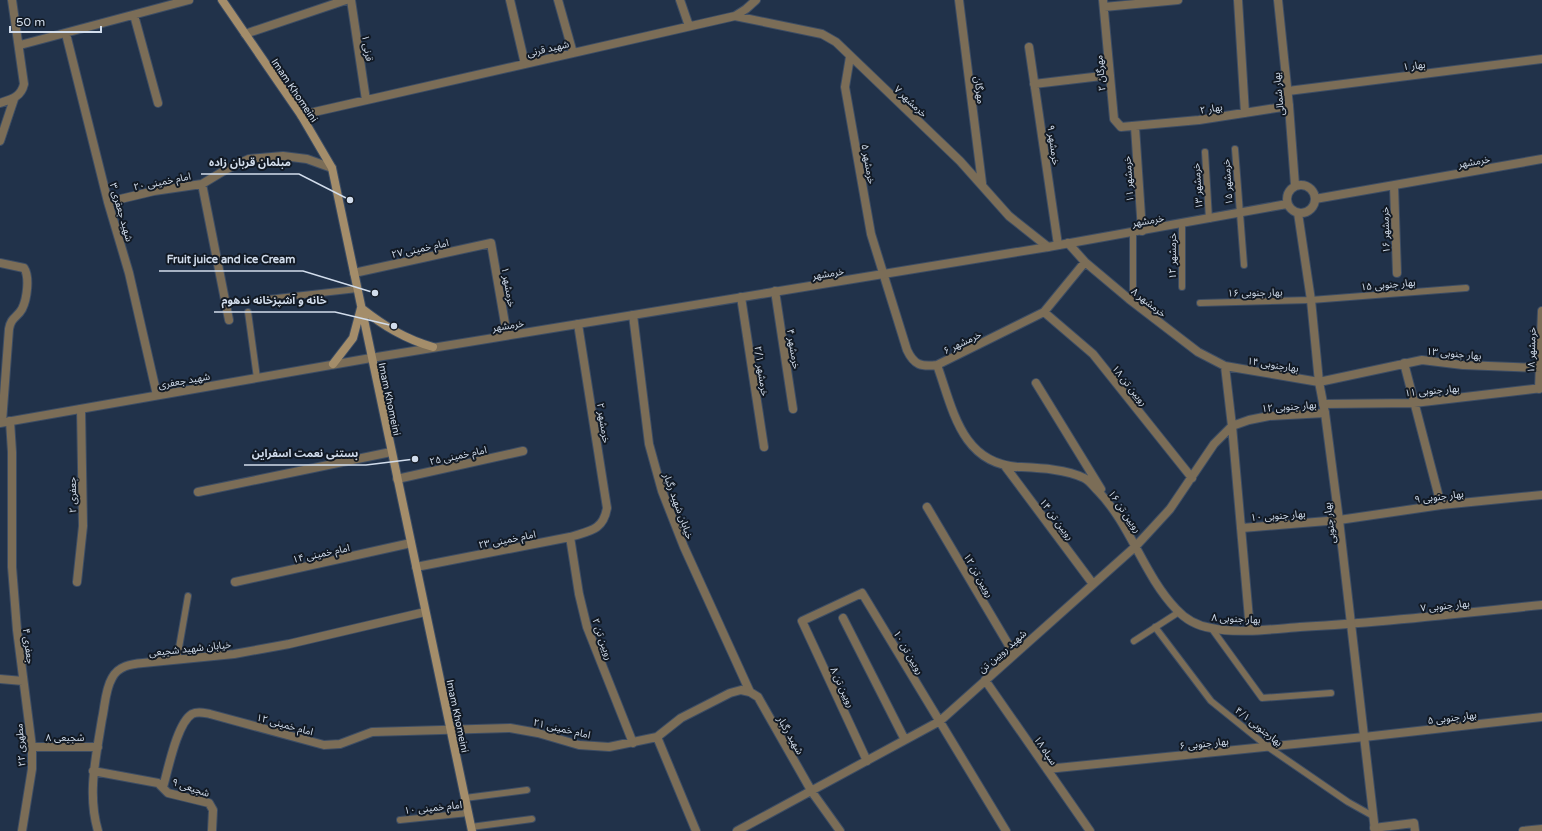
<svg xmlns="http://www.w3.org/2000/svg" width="1542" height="831" font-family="'Varela Round','Noto Sans Arabic',sans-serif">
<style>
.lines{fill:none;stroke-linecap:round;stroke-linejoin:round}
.service-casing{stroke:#3d4d64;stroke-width:8}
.minor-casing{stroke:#3d4d64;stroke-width:10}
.tertiary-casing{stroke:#3d4d64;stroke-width:10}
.secondary-casing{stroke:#3d4d64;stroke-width:10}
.service{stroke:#7b6d57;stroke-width:6}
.minor{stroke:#7b6d57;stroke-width:8}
.tertiary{stroke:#7b6d57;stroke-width:8}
.secondary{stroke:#a48d6a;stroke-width:8}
.labels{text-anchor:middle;stroke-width:4;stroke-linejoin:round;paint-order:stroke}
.street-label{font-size:10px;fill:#d2ddec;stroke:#121a25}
.leader{fill:none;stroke:#d2ddec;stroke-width:1.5}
.callout-dot{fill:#d2ddec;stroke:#121a25;stroke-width:1.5}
.callout-label{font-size:11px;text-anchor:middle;font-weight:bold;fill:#d2ddec;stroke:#121a25;stroke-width:4;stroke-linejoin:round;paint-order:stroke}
</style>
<rect width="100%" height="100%" fill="#21324a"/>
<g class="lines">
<defs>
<path id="service" d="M1235,149L1244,265
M1205,152L1209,219
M1182,224V287
M268,299L357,289
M1133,302V232
M1200,303L1311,300L1466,288
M248,312L257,378
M1155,627L1211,701L1268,747L1348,802L1373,816
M1212,629L1262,698L1331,693
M1134,641L1179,612
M177,659L188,596
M465,798L527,790
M400,820L468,813
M471,827L532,819"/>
<path id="minor" d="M351,0L366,100
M510,0L525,64
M558,0L573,53
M680,0L689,26
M959,0L982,183
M1103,0L1114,119L1121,127L1199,120L1289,106
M1238,0L1245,113
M1104,7L1178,0
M134,15L158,103
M735,16L822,34L836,42L960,161L1009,216L1048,247
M66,34L108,202L129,273L157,395
M245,34L346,0
M20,45L189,0
M1029,47L1058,245
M850,57L845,87L871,234L907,350C914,365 921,367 937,365L1044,312L1085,262
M1034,84L1110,75
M1288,91L1542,59
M0,103C12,99 21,97 24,84L12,0
M301,115L735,16L746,9L756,0
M1135,127L1142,231
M0,141L14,99
M202,184L229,320
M1394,186L1397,273
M108,202L154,191L202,184L227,169L249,159L283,156L307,159L332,168
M1068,243L1085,262L1129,299L1198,352L1225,366L1319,382L1422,360L1463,365L1541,368
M0,263L24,268C30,277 27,299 22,309C17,318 11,317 9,329L2,422
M354,273L491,243L507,335
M775,291L793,409
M741,297L764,447
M1044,312L1093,354L1192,478
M633,315L649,444L662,491L684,547L750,692
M1404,363L1441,505
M937,365C953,409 961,464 1019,467C1039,468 1066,469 1084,478C1089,480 1094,487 1098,491C1131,525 1143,574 1176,609C1185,619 1198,626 1211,628C1237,634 1274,629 1300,627C1381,623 1462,613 1542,605
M1225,366L1232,426L1250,630
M1036,383L1101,489
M1539,389L1542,311
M1323,404L1414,403L1542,388
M10,421L12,452V567L17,630L32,747V769L22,831
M1005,466L1093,584
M397,479L523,451
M198,492L391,452
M927,507L1014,654
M1242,528L1339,520L1441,505L1542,495
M570,537L579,594L587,627L633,743
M416,567L570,537C589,531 603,531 607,508L578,324
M77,582L83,526L81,409
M235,582L411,543
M843,618L905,740
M0,679L23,681
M985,680L1090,831
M657,737L696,831
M32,747H98
M867,761L802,621L862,593L1006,831
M1047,769L1364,737L1542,717
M93,771L158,783L168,793L209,803L213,810L212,831
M163,787C168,770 177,723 192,714C198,711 204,713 210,714L324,745L340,744L372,732L510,728L538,733L579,745L609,747L657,737L681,718L730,693L741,690L750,692L758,697L812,792L840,831
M1374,828L1414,823L1415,831
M98,831C87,794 96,757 102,719C105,706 105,690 112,678C118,666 131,664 143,663L234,654L289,644L425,612
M737,831L940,721L1136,546L1170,509L1214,444L1232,426L1249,420L1269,416L1325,413
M1523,831L1542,829"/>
<path id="tertiary" d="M1278,0L1289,106L1295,185
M1287 199a14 14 0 1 1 28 0a14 14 0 1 1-28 0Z
M1315,199L1542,159
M1298,213L1311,300L1319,382L1325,413L1339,520L1375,831
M0,423L371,358L1048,247L1287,204"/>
<path id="secondary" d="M222,0L301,115L332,168L472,831
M333,364L353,338L361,308C384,326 405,339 433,347"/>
</defs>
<use href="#service" class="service-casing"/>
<use href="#minor" class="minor-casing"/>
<use href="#tertiary" class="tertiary-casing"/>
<use href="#secondary" class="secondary-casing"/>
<use href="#service" class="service"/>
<use href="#minor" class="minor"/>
<use href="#tertiary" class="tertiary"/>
<use href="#secondary" class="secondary"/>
</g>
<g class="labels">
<g class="street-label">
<text transform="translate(368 48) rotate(81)" y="4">قرنی ۱</text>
<text transform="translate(548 48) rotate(-13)" y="4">شهید قرنی</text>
<text transform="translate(1414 65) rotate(-7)" y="4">بهار ۱</text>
<text transform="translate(1100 73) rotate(-95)" y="4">مهرگان ۲</text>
<text transform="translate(295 90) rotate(56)" y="4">Imam Khomeini</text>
<text transform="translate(980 90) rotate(83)" y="4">مهرگان</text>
<text transform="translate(1278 94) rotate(-96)" y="4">بهار شمالی</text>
<text transform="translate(911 101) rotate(43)" y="4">خرمشهر ۷</text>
<text transform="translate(1211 108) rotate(-9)" y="4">بهار ۲</text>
<text transform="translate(1054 145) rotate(82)" y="4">خرمشهر ۹</text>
<text transform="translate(1474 161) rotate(-10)" y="4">خرمشهر</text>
<text transform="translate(869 164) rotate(80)" y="4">خرمشهر ۵</text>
<text transform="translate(1128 179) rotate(-94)" y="4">خرمشهر ۱۱</text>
<text transform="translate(162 181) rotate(-11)" y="4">امام خمینی ۲۰</text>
<text transform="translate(1227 182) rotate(-94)" y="4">خرمشهر ۱۵</text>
<text transform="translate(1197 186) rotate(-94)" y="4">خرمشهر ۱۳</text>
<text transform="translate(122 212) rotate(74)" y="4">شهید جعفری ۳</text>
<text transform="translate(1148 220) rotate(-10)" y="4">خرمشهر</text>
<text transform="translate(1385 230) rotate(-92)" y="4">خرمشهر ۱۶</text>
<text transform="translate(420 248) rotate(-12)" y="4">امام خمینی ۲۷</text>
<text transform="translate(1172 256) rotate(-90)" y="4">خرمشهر ۱۲</text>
<text transform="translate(828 273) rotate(-9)" y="4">خرمشهر</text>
<text transform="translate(1388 284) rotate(-5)" y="4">بهار جنوبی ۱۵</text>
<text transform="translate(509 287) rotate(80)" y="4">خرمشهر ۱</text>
<text transform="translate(1255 292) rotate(-1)" y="4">بهار جنوبی ۱۶</text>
<text transform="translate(1149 302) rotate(38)" y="4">خرمشهر ۸</text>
<text transform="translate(508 325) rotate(-9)" y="4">خرمشهر</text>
<text transform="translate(962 342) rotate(-26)" y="4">خرمشهر ۶</text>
<text transform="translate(794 349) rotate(81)" y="4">خرمشهر ۴</text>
<text transform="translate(1531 350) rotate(-88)" y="4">خرمشهر ۱۸</text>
<text transform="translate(1454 353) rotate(5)" y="4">بهار جنوبی ۱۳</text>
<text transform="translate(1273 364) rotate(9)" y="4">بهارجنوبی ۱۴</text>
<text transform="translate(762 371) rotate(82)" y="4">خرمشهر ۲/۱</text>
<text transform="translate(184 380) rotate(-10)" y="4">شهید جعفری</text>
<text transform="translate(1130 385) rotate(51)" y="4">رویین تن ۱۸</text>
<text transform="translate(1432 390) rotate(-5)" y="4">بهار جنوبی ۱۱</text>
<text transform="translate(390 399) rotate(78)" y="4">Imam Khomeini</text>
<text transform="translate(1289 406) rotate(-4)" y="4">بهار جنوبی ۱۲</text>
<text transform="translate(604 423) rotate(81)" y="4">خرمشهر ۲</text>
<text transform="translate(458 455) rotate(-12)" y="4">امام خمینی ۲۵</text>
<text transform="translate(72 495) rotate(-91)" y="4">جعفری ۲</text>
<text transform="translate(1439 496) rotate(-7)" y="4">بهار جنوبی ۹</text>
<text transform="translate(679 506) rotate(70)" y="4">خیابان شهید رگبار</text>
<text transform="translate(1125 511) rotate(55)" y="4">رویین تن ۱۶</text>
<text transform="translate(1278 515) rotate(-4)" y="4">بهار جنوبی ۱۰</text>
<text transform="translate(1057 519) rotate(53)" y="4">رویین تن ۱۴</text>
<text transform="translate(1329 523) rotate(-97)" y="4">بهار جنوبی</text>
<text transform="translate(507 539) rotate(-11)" y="4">امام خمینی ۲۳</text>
<text transform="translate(321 553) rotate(-12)" y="4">امام خمینی ۱۴</text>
<text transform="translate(979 575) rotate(60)" y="4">رویین تن ۱۲</text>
<text transform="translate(1445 605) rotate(-6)" y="4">بهار جنوبی ۷</text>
<text transform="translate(1236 618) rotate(3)" y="4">بهار جنوبی ۸</text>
<text transform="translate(603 639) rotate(71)" y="4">رویین تن ۲</text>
<text transform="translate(29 646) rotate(83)" y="4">جعفری ۴</text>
<text transform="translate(190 648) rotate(-6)" y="4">خیابان شهید شجیعی</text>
<text transform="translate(1002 651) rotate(-41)" y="4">شهید رویین تن</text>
<text transform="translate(909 652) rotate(59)" y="4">رویین تن ۱۰</text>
<text transform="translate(843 687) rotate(65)" y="4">رویین تن ۸</text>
<text transform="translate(458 716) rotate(78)" y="4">Imam Khomeini</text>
<text transform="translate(1452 717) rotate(-7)" y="4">بهار جنوبی ۵</text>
<text transform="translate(285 724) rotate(15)" y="4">امام خمینی ۱۲</text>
<text transform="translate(1259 726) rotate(38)" y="4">بهارجنوبی ۴/۱</text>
<text transform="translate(562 728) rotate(13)" y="4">امام خمینی ۲۱</text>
<text transform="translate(791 735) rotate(60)" y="4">شهید رگبار</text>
<text x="65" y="741">شجیعی ۸</text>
<text transform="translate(1204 743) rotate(-6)" y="4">بهار جنوبی ۶</text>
<text transform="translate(20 745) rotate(-94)" y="4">مطهری ۲۲</text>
<text transform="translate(1046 750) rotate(55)" y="4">سپاه ۱۸</text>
<text transform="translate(191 787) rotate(18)" y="4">شجیعی ۹</text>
<text transform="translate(433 807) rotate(-6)" y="4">امام خمینی ۱۰</text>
</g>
</g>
<path class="leader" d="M350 200L299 174H201M375 293L303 271H159M394 326L335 312H214M415 459L366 465H244"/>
<g class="callout-dot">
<circle cx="350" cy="200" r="4"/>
<circle cx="375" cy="293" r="4"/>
<circle cx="394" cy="326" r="4"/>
<circle cx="415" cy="459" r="4"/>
</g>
<g class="callout-label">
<text x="250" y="166">مبلمان قربان زاده</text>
<text x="231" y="263">Fruit juice and ice Cream</text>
<text x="274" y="304">خانه و آشپزخانه ندهوم</text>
<text x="305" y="457">بستنی نعمت اسفراین</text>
</g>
<path d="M10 26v6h91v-6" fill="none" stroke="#d2ddec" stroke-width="2"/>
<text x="16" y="26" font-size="12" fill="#d2ddec" stroke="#121a25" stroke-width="3" paint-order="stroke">50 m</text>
</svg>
